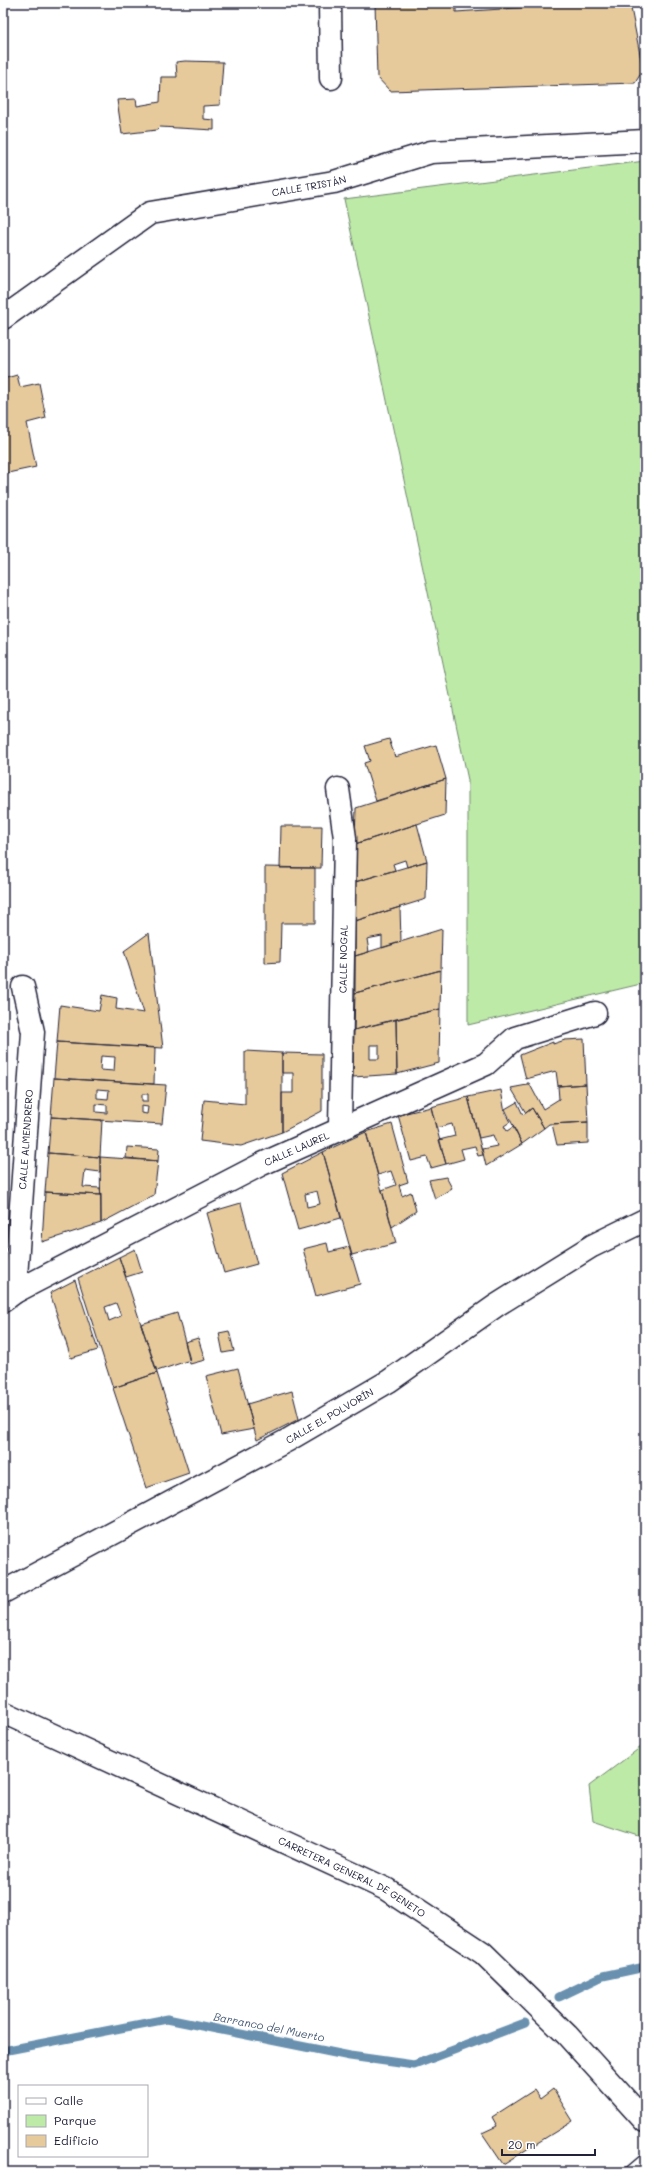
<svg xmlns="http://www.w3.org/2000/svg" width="648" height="2175" font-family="Mali,sans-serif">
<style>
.green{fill:#beeaa7;stroke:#708671}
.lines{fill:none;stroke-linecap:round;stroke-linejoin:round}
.stream{stroke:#6990ae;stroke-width:9}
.building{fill:#e7ca9b;stroke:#22223b;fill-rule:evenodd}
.service-casing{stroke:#22223b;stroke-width:16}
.minor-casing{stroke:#22223b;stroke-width:25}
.secondary-casing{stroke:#22223b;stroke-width:25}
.service{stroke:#fff;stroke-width:13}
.minor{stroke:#fff;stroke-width:22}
.secondary{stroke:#fff;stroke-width:22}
.labels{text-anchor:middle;stroke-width:3;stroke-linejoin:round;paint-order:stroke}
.street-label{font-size:10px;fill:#22223b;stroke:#fff}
.water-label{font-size:11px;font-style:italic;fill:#455974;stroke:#fff}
</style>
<rect width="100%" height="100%" fill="#fff"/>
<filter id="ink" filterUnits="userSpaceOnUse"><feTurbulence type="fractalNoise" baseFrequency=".025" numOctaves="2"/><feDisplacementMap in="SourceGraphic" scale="8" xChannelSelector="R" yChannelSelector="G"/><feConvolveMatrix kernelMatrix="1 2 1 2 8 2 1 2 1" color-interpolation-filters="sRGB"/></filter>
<g filter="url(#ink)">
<path class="green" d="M645,161V983L468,1025V780L344,199Z
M645,1744V1838L593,1821L589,1786Z"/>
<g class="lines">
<path class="stream" d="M559,1997L603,1976L645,1967
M3,2051L167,2019L350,2056L414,2065L525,2023"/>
</g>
<path class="building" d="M375,3H456V12L532,7L531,3H630L643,70L635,83L390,91L377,77Z
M185,61L223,62L220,105L203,106V119L214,120V130L160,127L157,130L122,134L117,100L136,99L137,106L160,102L161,77H177L176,62Z
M17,375L20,387L39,383L46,418L27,423L36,467L3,474V379Z
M389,739L395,757L436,745L446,779L376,801L364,763L370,761L365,746Z
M446,779L445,815L355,844L356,808Z
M417,824L427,861L407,867L405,860L393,864L395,870L355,882V844Z
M281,826H322L321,868H280Z
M427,861L426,899L355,921V882Z
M265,867L315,868V923H281L280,962L265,963Z
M400,907L401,942L382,948V936L367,939L369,952L355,956V921Z
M442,929L441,970L355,993V956Z
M149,933L163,1048L57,1042L60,1005L99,1011L102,995L117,998L116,1009L144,1013L124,951Z
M441,970L440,1009L354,1030L355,993Z
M440,1009L439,1063L397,1074L396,1019Z
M396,1019L397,1074L353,1077L354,1030ZM370,1045H379V1059H370Z
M584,1039L586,1084L558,1086L556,1071L526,1079L520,1055L553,1042V1044L565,1040Z
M57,1042L155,1048L154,1084L54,1078ZM101,1056L115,1057L114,1071L100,1070Z
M245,1051L282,1053V1132L241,1146L200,1141L204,1100L245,1104Z
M282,1053L322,1054V1111L282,1132V1093H293V1073H282Z
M54,1078L166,1085L162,1124L51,1117ZM97,1089L109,1090L108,1099L97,1098ZM142,1094H148V1101H142ZM96,1104L107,1105V1113L96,1112ZM141,1106L148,1107L147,1114L141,1113Z
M527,1083H529L543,1109L559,1099L558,1086L586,1084L588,1122L549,1124L544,1128L532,1108L526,1113L511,1088L527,1085Z
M501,1090L505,1113L510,1122L504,1126L507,1131L513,1127L522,1144L486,1166L482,1149L497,1146L493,1135L479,1138L468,1097Z
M468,1097L483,1155L478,1156L475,1146L461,1149L464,1159L446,1164L439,1140L455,1136L452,1124L436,1128L431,1107Z
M517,1102L523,1115L532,1108L544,1128L522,1144L505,1109Z
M431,1107L446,1164L431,1168L427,1157L411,1161L398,1115Z
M51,1117L102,1120L100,1157L48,1153Z
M588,1122V1143L557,1145L552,1124Z
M392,1124L408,1182L399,1185L402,1196L411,1192L416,1211L392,1227L382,1190L396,1185L391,1171L378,1175L366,1132Z
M366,1132L396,1243L352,1255L323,1152Z
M127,1147L159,1149L158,1161L126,1158Z
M323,1152L341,1218L298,1230L282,1173ZM317,1191L320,1204L307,1207L305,1194Z
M48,1153L100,1157V1172L85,1170L83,1187L100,1188L101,1195L45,1192Z
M100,1157L158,1161L154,1195L101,1223Z
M446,1177L452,1188L435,1199L429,1180Z
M45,1192L101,1195V1223L42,1242Z
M241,1203L257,1264L224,1273L207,1213Z
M327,1243L329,1252L349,1247L360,1284L316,1296L303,1249Z
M135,1249L142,1272L126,1277L119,1257Z
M119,1257L157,1373L113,1388L78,1278ZM116,1303L121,1316L109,1321L105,1307Z
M75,1280L98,1350L71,1358L50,1293Z
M177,1313L190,1360L157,1371L141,1324Z
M229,1331L234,1351L223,1353L219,1333Z
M198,1338L205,1360L190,1364L185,1342Z
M238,1368L254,1429L221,1435L206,1376Z
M157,1373L189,1473L146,1488L113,1388Z
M292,1391L299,1419L257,1440L247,1404Z
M553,2089L573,2121L503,2164L482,2133L497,2126L492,2117L534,2090L540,2099Z"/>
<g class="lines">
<defs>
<path id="service" d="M632,2172L645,2161"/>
<g id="minor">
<path d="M330,3L331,78"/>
<path id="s1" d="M3,318L150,213L334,182L431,152L645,141"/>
<path d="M338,789L345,838L340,1128"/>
<path id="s2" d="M15,1292L33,1032L23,987"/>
<path id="s3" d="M3,1301L15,1292L262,1164L486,1064L515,1038L595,1013"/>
<path id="s4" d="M3,1592L288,1440L389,1381L497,1305L592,1246L645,1220"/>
</g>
<g id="secondary">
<path id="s5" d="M3,1712L386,1889L483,1953L567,2035L645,2121"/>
</g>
</defs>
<use href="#service" class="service-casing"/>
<use href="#minor" class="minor-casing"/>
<use href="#secondary" class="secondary-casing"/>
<use href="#service" class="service"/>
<use href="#minor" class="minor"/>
<use href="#secondary" class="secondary"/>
</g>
</g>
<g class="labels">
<g class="street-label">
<text dy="4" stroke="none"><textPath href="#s1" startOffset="342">CALLE TRISTÁN</textPath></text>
<text transform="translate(343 959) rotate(-89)" y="4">CALLE NOGAL</text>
<text dy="4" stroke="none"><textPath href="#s2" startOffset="153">CALLE ALMENDRERO</textPath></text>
<text dy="4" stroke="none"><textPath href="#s3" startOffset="331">CALLE LAUREL</textPath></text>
<text dy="4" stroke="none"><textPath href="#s4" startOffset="371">CALLE EL POLVORÍN</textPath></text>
<text dy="4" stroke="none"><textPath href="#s5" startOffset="386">CARRETERA GENERAL DE GENETO</textPath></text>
</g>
<g class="water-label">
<text transform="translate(269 2027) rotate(11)" y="4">Barranco del Muerto</text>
</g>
</g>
<rect width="648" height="2175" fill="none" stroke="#fff" stroke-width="16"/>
<rect x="8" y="8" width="632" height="2159" fill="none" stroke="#22223b" stroke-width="1.5" filter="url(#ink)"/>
<rect x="18" y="2085" width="130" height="72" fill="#ffffff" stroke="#a7a7b1"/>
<rect x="26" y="2098" width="20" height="6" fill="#ffffff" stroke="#a7a7b1"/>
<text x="54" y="2105" font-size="12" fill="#22223b">Calle</text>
<rect x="26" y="2115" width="20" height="12" fill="#beeaa7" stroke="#a7a7b1"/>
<text x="54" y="2125" font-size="12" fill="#22223b">Parque</text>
<rect x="26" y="2135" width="20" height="12" fill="#e7ca9b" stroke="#a7a7b1"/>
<text x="54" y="2145" font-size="12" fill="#22223b">Edificio</text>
<path d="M502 2149v6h93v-6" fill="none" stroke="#22223b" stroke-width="2"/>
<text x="508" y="2149" font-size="12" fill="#22223b" stroke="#ffffff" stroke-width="3" paint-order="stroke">20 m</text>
</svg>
